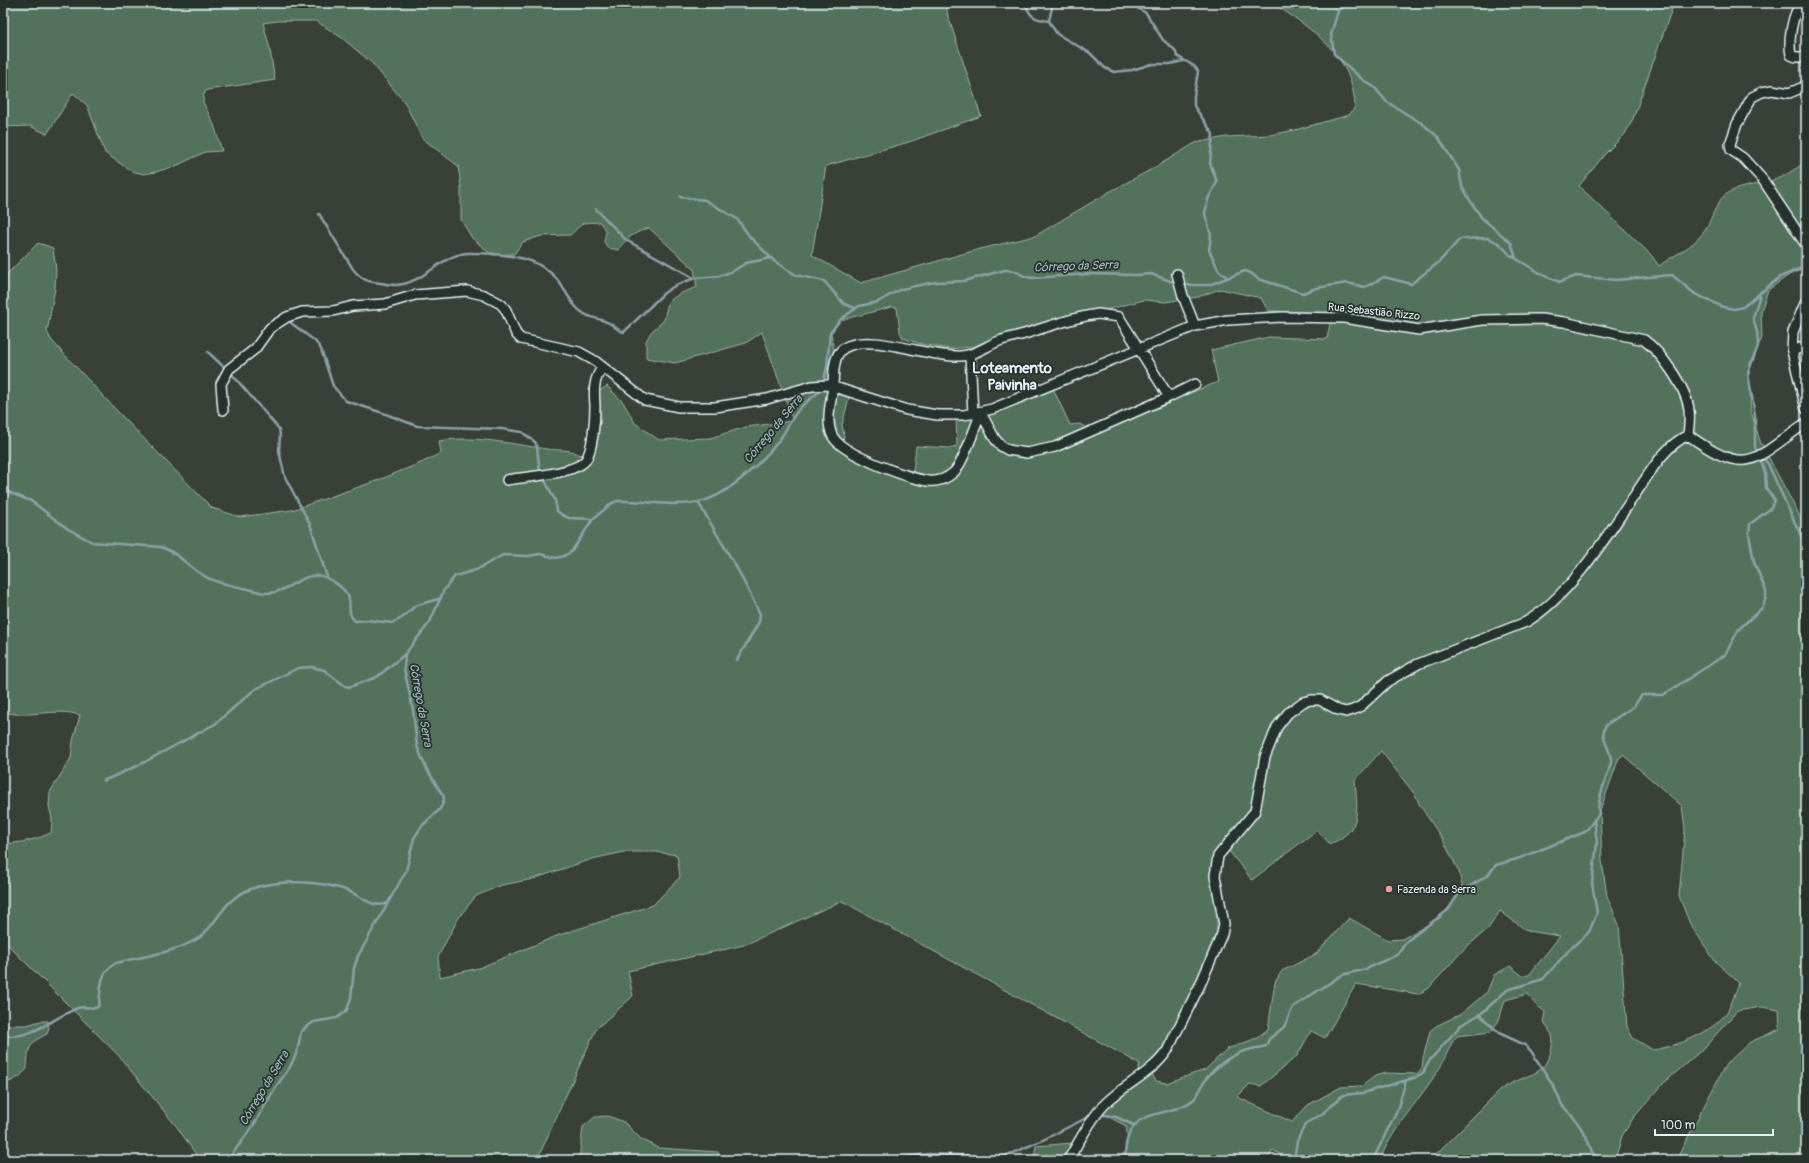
<svg xmlns="http://www.w3.org/2000/svg" width="1809" height="1163" font-family="Pangolin,sans-serif">
<style>
.green{fill:#52725c;stroke:#9db2aa;fill-rule:evenodd}
.lines{fill:none;stroke-linecap:round;stroke-linejoin:round}
.stream{stroke:#8ca1a9;stroke-width:2.5}
.minor-casing{stroke:#e8f1f8;stroke-width:12}
.minor{stroke:#26332d;stroke-width:9}
.poi-dot{fill:#ff9aa2;stroke:#26332d;stroke-width:1.5}
.labels{text-anchor:middle;stroke-width:3.5;stroke-linejoin:round;paint-order:stroke}
.street-label{font-size:11px;fill:#e8f1f8;stroke:#26332d}
.poi-label{font-size:11px;fill:#e8f1f8;stroke:#26332d;text-anchor:start}
.water-label{font-size:12px;font-style:italic;fill:#aabbc4;stroke:#26332d}
.district-label{font-size:15px;font-weight:bold;fill:#e8f1f8;stroke:#26332d}
</style>
<rect width="100%" height="100%" fill="#394037"/>
<filter id="ink" filterUnits="userSpaceOnUse"><feTurbulence type="fractalNoise" baseFrequency=".025" numOctaves="2"/><feDisplacementMap in="SourceGraphic" scale="8" xChannelSelector="R" yChannelSelector="G"/><feConvolveMatrix kernelMatrix="1 2 1 2 8 2 1 2 1" color-interpolation-filters="sRGB"/></filter>
<g filter="url(#ink)">
<path class="green" d="M3,3H946L948,16L981,116L909,142L826,166L812,255L861,283L976,250L1035,236L1109,192L1154,168L1195,143L1226,137L1270,135L1295,130L1349,115L1355,107C1353,54 1312,30 1273,3H1674L1633,119L1625,134L1605,154L1579,186L1652,256L1659,266C1673,255 1692,248 1703,233C1710,224 1716,203 1724,196C1738,185 1755,186 1771,181C1784,177 1795,169 1806,162V268L1789,275L1768,290L1761,311L1762,338L1750,363L1749,374L1751,411L1760,441L1806,528V1160H1676L1726,1064L1750,1042L1780,1029L1779,1010L1762,1007L1737,1011L1704,1048L1664,1083L1634,1117L1622,1136L1615,1160H1430L1500,1090C1513,1081 1523,1079 1537,1072C1547,1067 1555,1046 1552,1035C1550,1031 1546,1026 1543,1022L1545,1012L1534,1003L1528,994L1505,1000L1499,1020L1491,1032L1457,1036C1449,1045 1446,1058 1439,1069C1423,1095 1390,1132 1380,1160H1289L1273,1150L1267,1160H1114C1130,1154 1128,1140 1126,1126L1092,1108L1138,1072L1140,1064L842,901L744,945L628,971L633,996L596,1029L537,1160H196L195,1153L177,1127L118,1055L3,940V844C20,843 35,840 51,833L52,819L49,806L50,792L71,758L73,741L80,715C54,707 29,719 3,712V272L6,275L38,243L53,248L56,270L55,288L47,332L52,341L117,411L212,508L240,517L292,510L376,481L423,462L441,453L439,441C475,435 511,444 547,449C559,451 569,448 580,455L589,453L595,394L607,386L623,402L635,423L659,440L710,438L746,427L793,421L762,332L746,343L675,363L646,358V341L651,332L664,320L668,302L679,294L697,287L694,269L649,228C638,231 623,239 619,250L608,248L604,242L606,231L600,222L583,223L570,235L541,236L523,242L514,254L492,255L472,238L461,220V186L458,166L422,138L405,103L372,63L342,38L316,21H277L263,23L269,45L275,80L207,90L204,94L203,102L214,125L222,151L205,152L178,165L156,172L144,174L131,171L105,153L87,105L73,93L47,134L30,126L3,127ZM1220,289L1261,298L1268,311L1332,313L1327,339L1269,337L1211,350L1218,382L1093,432L1080,424L1070,425L1051,384L1009,401L956,415L957,446L949,448L916,446L913,471L873,463L841,449L844,436L842,425L851,390L834,381L836,362L831,333L841,320L892,307L897,308L900,332L903,338L921,344L950,349L1001,344L1105,310L1144,300L1165,302L1198,297ZM1381,751L1416,796L1419,804L1443,840L1459,872L1462,884L1460,894L1440,918L1402,939L1388,940L1349,918L1316,954L1282,971L1275,982L1268,1029L1257,1038L1227,1049L1205,1070L1166,1083L1156,1081L1149,1069L1184,1012L1217,935V903L1214,858L1225,846L1252,880L1317,830L1330,844C1363,830 1357,810 1355,780ZM1623,755L1682,806L1685,829L1679,896L1690,924L1715,961L1739,983C1735,992 1732,1004 1727,1012C1711,1034 1677,1046 1653,1050L1633,1038L1627,1027L1619,925L1607,896L1602,861L1600,811L1619,758ZM624,852H656L677,855L680,877L653,905L559,935L479,968L440,977L438,957L459,917L476,896L502,885L533,879L592,859ZM1500,911L1527,931L1560,936L1529,975L1523,976L1510,966L1494,975L1487,992L1461,1014L1436,1026L1430,1031L1423,1058L1422,1068L1417,1074L1385,1073L1375,1076L1362,1086L1341,1087L1308,1105L1292,1122L1237,1097L1250,1084L1261,1086L1297,1056L1311,1031L1325,1038L1356,984L1418,994L1428,989L1464,949L1488,929Z
M40,1021H48L49,1027L47,1034C28,1043 28,1049 27,1069L19,1077L3,1085V1025H27Z
M608,1116L624,1122L641,1139L659,1148L718,1152L721,1160H579L583,1127L595,1117Z
M1073,1143L1064,1160H1029L1034,1158L1036,1146Z"/>
<g class="lines">
<path class="stream" d="M1025,3C1030,17 1034,19 1049,21
M1053,3L1049,21L1057,34L1090,53L1105,68L1114,72L1132,70L1152,64H1170L1183,61
M1129,3L1146,13L1163,40L1175,50L1177,56L1194,66L1198,71L1194,96V106L1213,134L1210,163L1217,182L1208,199L1205,214L1211,235L1209,250L1219,271L1227,277
M1329,3L1334,4L1338,11L1331,34L1334,54L1363,80L1374,87L1387,102L1423,124L1438,137L1459,170L1462,186L1471,202L1482,218L1511,243L1516,258
M1338,11L1346,3
M680,197L705,200L737,219L750,237L774,261L796,275L824,281L844,304L855,308
M596,209L626,240L694,278
M319,214L353,269C361,279 367,282 381,283C386,284 391,285 396,285C424,284 442,253 470,253C493,253 525,255 544,268C561,278 564,293 576,307C586,319 599,317 611,324C615,327 619,331 624,332L664,293L676,285L695,278L719,276L733,271L746,263L771,258
M1183,285H1209L1245,271L1251,273L1258,279L1303,293L1316,288L1347,283L1365,287L1384,277L1411,284L1439,262L1460,239L1488,238L1500,244L1510,255L1545,276L1560,282L1576,276L1616,280L1672,275L1695,294L1723,307L1734,309L1743,307L1780,277L1806,266
M291,323L315,341L321,349L333,386L346,401L383,413L417,426L502,429L522,432L535,442L537,447L540,473
M208,352L226,369
M230,372L279,429L280,435L279,451L285,477L310,524L327,577
M823,383L827,367L830,333L840,320L859,306L878,302L899,290L910,287L935,282L964,281L1005,270L1015,271L1024,276L1032,278L1090,274L1136,275L1151,274L1176,283
M1758,454L1755,447V415L1748,373L1758,346L1757,332L1753,318L1761,291
M1761,459L1765,460L1768,464L1806,547
M543,477L555,500L557,511L562,515L569,518L593,519
M3,490L31,501L68,529L92,542L161,547C177,552 187,565 201,574C214,583 228,584 243,588C251,589 259,593 267,593C288,594 306,567 327,578C334,581 345,589 348,596C352,605 346,613 355,621L368,620L392,623L402,618L415,606L441,598
M698,502L738,570L760,614L759,622L737,660
M103,781L139,765L215,724L254,690L298,668L312,667L324,670L345,686L349,687L377,677L405,654
M1479,1014L1499,1033L1525,1045L1531,1051L1553,1085L1562,1105L1575,1119L1586,1136L1592,1152L1599,1160
M3,1036C36,1038 50,1019 78,1008C84,1006 90,1008 96,1008L99,1005C101,987 99,973 116,963C143,956 177,953 200,937C212,928 219,913 229,903C242,889 261,885 279,883C301,881 328,883 348,891C360,895 374,910 387,903
M1099,1114L1116,1117L1136,1126
M228,1160L255,1123L275,1088L290,1067L297,1052L301,1032L306,1027L314,1022L337,1018L347,1010L351,998L354,968L358,956L406,871L414,838L422,826L440,809L443,803L444,797L426,768L417,746L413,710L404,668L405,654L430,622L444,590L455,576L476,570L503,555L528,556L540,554L556,558L564,556L572,551L593,519L612,503L618,501C647,500 674,508 703,501C729,494 766,459 782,436C788,427 792,417 800,408C806,401 816,396 822,388
M896,1160L903,1157L929,1154L1003,1157L1043,1140L1092,1115
M1127,1160C1122,1145 1130,1125 1144,1118C1160,1111 1179,1111 1193,1100C1199,1095 1202,1085 1206,1079C1216,1066 1232,1054 1248,1050C1254,1048 1260,1048 1266,1046L1269,1039L1284,1027L1293,1007L1342,975L1366,969L1398,954L1407,941L1448,910L1459,893L1488,875L1496,865L1520,858L1585,832L1599,814C1596,797 1608,779 1611,762C1612,749 1598,738 1606,725L1633,707L1642,695H1663L1725,655L1739,629L1763,607L1766,597V591L1754,562L1749,534L1750,524L1770,509L1775,501L1766,488L1765,473L1760,458
M1296,1160L1295,1153L1297,1141L1306,1123L1322,1114L1343,1095L1363,1093L1414,1078L1423,1073L1430,1060L1461,1025L1482,1013L1507,990L1543,979L1570,949L1589,932L1597,913L1592,883L1597,843L1594,819
M1373,1160L1397,1110L1406,1081"/>
<defs>
<path id="minor" d="M1802,3C1792,13 1788,41 1791,55L1796,57H1806
M1806,86L1789,93L1772,90L1762,92L1752,97L1737,124L1730,144L1731,150L1743,158L1763,180L1806,245
M1177,274L1183,296L1195,326
M1806,301L1793,332L1792,351L1806,409
M1098,314L1119,317L1169,397L1055,447L1027,453L1008,450L1001,446L995,439L981,413C975,426 963,465 953,473C946,479 938,482 928,481C908,478 840,454 832,435C825,419 832,400 833,384C834,372 833,355 844,348C870,332 929,358 960,356C974,356 986,346 999,341C1010,337 1023,335 1034,331C1057,324 1074,317 1098,314Z
M1792,351L1806,346
M970,355L973,414
M1169,397L1195,384
M223,410L221,384L229,369L255,349L270,328L287,317L302,312L333,311L353,306L385,304L415,295L467,291L484,295L501,304L506,310L516,334L521,339L579,352L595,361L645,400L679,407H715L767,399L812,386L828,385L907,410L937,415H964L992,409L1195,326L1228,320L1282,317L1344,318L1419,330L1482,320L1541,319L1564,322L1644,340C1661,352 1687,389 1689,410C1690,418 1689,427 1688,435C1749,478 1751,461 1806,423
M507,480C525,477 573,474 585,461C593,451 595,419 595,406C594,392 593,380 602,368
M1068,1160C1080,1141 1090,1119 1106,1103C1125,1084 1151,1074 1167,1051L1200,985L1222,934L1224,924L1215,876L1218,856L1255,811L1265,757L1277,727L1288,713L1303,702L1311,700H1320L1338,710L1346,712L1353,710L1361,706L1388,681L1418,664L1526,622C1569,597 1607,536 1634,496C1650,473 1663,447 1688,435"/>
</defs>
<use href="#minor" class="minor-casing"/>
<use href="#minor" class="minor"/>
</g>
</g>
<circle class="poi-dot" cx="1389" cy="889" r="4"/>
<g class="labels">
<g class="street-label">
<text transform="translate(1374 311) rotate(6)" y="4">Rua Sebastião Rizzo</text>
</g>
<g class="poi-label">
<text x="1397" y="893">Fazenda da Serra</text>
</g>
<g class="water-label">
<text transform="translate(1076 266) rotate(-2)" y="4">Córrego da Serra</text>
<text transform="translate(773 429) rotate(-50)" y="4">Córrego da Serra</text>
<text transform="translate(421 705) rotate(80)" y="4">Córrego da Serra</text>
<text transform="translate(264 1088) rotate(-59)" y="4">Córrego da Serra</text>
</g>
<g class="district-label">
<text x="1012" y="373">Loteamento<tspan x="1012" dy="17">Paivinha</tspan></text>
</g>
</g>
<rect width="1809" height="1163" fill="none" stroke="#26332d" stroke-width="16"/>
<rect x="8" y="8" width="1793" height="1147" fill="none" stroke="#e8f1f8" stroke-width="1.5" filter="url(#ink)"/>
<path d="M1655 1129v6h118v-6" fill="none" stroke="#e8f1f8" stroke-width="2"/>
<text x="1661" y="1129" font-size="12" fill="#e8f1f8" stroke="#26332d" stroke-width="3" paint-order="stroke">100 m</text>
</svg>
